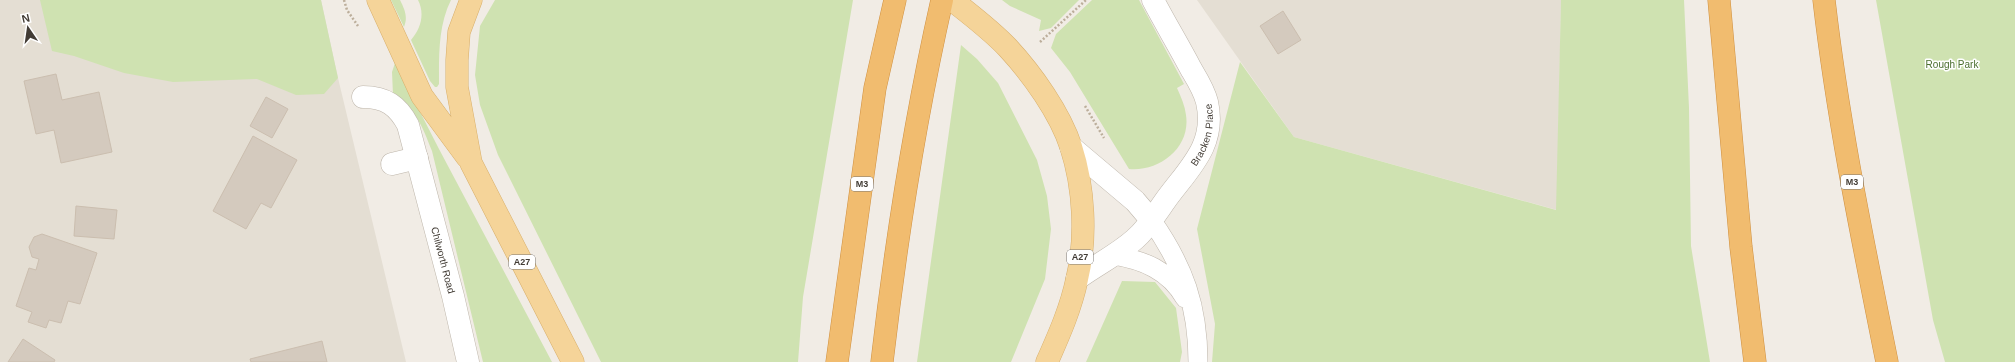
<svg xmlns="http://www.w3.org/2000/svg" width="2015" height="362" font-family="Helvetica,sans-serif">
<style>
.residential{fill:#e4ded3}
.green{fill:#cfe2b1}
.building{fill:#d4cabe;stroke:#cbbeaf}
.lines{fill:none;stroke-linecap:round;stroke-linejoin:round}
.service-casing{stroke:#beb6ab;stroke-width:20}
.minor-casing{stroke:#beb6ab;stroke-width:23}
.primary-casing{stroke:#d8af6b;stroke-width:23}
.motorway-casing{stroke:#cf9041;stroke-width:23}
.path{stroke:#bcae9b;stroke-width:2.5;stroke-dasharray:2 2;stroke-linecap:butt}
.service{stroke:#fff;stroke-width:19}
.minor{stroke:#fff;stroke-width:22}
.primary{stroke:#f5d499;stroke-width:22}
.motorway{stroke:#f1bc6f;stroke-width:22}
.labels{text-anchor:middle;stroke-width:3;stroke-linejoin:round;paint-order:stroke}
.shield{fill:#fff;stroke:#7b7672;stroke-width:1}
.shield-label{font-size:9px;font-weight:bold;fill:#423c35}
.park-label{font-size:10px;fill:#4b6e2e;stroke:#fff}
.street-label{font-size:10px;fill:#423c35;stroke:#fff}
</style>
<rect width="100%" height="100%" fill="#f1ece5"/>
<path class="residential" d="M0,0H321L338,78L406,362H0Z
M1197,0H1561L1557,210L1294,137Z"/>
<path class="green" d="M40,0H321L338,78L324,94L296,95L257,79L173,82L124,73L74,56L52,51Z
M391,0H400C405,10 408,17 404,27Z
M418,0H451C438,26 439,56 439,84L437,87H435L430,81L411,40C421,28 425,14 418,0Z
M495,0H853L803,297L798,362H601L498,155L480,105L475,75L480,26Z
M1002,0H1079L1051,28L1039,31L1041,20L1010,6Z
M1092,0H1139L1184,84L1177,88C1181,97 1185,106 1186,115C1191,148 1159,172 1129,169L1070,72L1051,48L1056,34Z
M1561,0H1684L1689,108L1691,246L1710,362H1212L1215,324L1197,229L1240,62L1294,137L1556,210Z
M1876,0H2015V362H1945L1933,320Z
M961,45L977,59L998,83L1037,160L1047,196L1051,229L1045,279L1011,362H917Z
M395,63L439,149L552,362H483L432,151C422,126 417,110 393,95L392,72Z
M1122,281L1155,282L1176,308L1182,352L1180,362H1086Z"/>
<path class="building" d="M1283,11L1301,40L1278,54L1260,26Z
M56,74L62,100L99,92L112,152L61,163L54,130L36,134L24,81Z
M266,97L288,109L272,138L250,126Z
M253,136L297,160L271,208L261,203L246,229L213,211Z
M76,206L117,210L114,239L74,236Z
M42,234L97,253L80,304L68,301L61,323L49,320L46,328L28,322L32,312L16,306L29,268L36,270L39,259L32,257L29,247L34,237Z
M23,339L55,360L54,362H8Z
M322,341L327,362H251L250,359Z"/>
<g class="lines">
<defs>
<path id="service" d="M1152,221C1184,267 1198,306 1198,362
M1113,255C1143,260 1169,270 1185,298"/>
<g id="minor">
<path id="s1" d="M363,97C386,97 398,106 408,125L453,296L468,362"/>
<path d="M1071,147L1135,201L1152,221"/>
<path d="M392,164L417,158"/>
<path id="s2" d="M1077,279C1096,265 1117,255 1135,239C1148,228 1155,215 1165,201C1187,170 1217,146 1207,102C1204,90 1197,79 1191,69C1179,46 1165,23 1153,0"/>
</g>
<path id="primary" d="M378,0L422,96L467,157
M471,0L459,32L457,60V87L471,163L573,362
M952,0C971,15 991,30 1008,48C1032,74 1060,113 1071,147C1084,187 1087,238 1077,279C1071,308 1059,335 1047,362"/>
<path id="motorway" d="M1719,0L1741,247L1755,362
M1824,0C1838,122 1863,242 1887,362
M837,362L875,88L895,0
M882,362C896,241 915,119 942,0"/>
</defs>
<use href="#service" class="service-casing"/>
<use href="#minor" class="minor-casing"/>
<use href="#primary" class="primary-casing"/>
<use href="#motorway" class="motorway-casing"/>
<path class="path" d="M344,0L347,10L358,26
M1040,42L1086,0
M1085,106L1104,138"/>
<use href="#service" class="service"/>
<use href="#minor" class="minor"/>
<use href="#primary" class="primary"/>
<use href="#motorway" class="motorway"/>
</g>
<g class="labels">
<g class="shield">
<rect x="1841" y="175" width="22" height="14" rx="3"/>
<rect x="851" y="177" width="22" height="14" rx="3"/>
<rect x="1067" y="250" width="26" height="14" rx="3"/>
<rect x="509" y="255" width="26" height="14" rx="3"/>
</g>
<g class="shield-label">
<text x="1852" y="185">M3</text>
<text x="862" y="187">M3</text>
<text x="1080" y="260">A27</text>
<text x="522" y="265">A27</text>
</g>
<g class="park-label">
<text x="1952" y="68">Rough Park</text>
</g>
<g class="street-label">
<text dy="4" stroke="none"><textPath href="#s2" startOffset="197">Bracken Place</textPath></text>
<text dy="4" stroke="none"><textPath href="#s1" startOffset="196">Chilworth Road</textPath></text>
</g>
</g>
<g transform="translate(28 28) rotate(347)" stroke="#ffffff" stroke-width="3" paint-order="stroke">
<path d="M0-3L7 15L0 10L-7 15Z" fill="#423c35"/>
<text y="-6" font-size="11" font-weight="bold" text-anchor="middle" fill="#423c35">N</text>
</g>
</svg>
